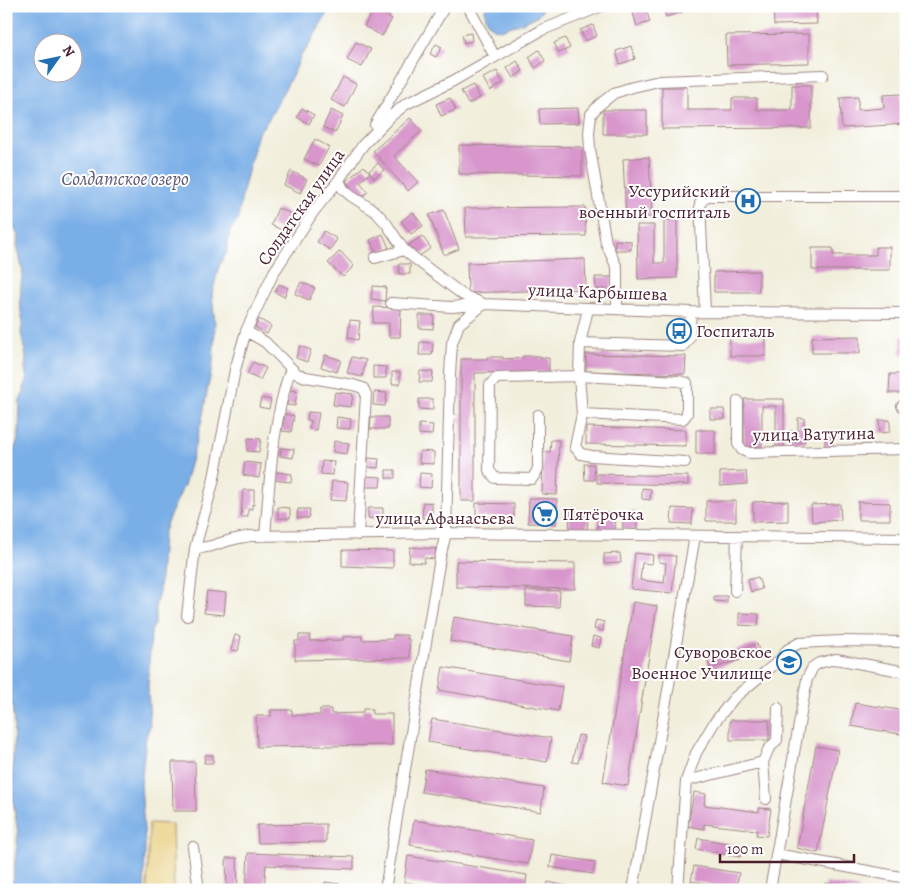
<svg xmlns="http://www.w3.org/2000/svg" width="912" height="896" font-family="Alegreya,serif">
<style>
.sand{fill:#eeda9e;stroke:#9c7c64}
.water{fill:#79aee7;stroke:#626689;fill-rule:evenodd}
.building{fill:#d896cc}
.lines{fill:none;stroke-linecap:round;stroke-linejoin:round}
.minor-casing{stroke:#9e8683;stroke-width:12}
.minor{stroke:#fff;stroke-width:10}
.labels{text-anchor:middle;stroke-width:4;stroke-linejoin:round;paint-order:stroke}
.poi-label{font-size:18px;fill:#4a1f2b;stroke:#fff;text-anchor:end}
.street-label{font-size:18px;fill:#4a1f2b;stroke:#fff}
.water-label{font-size:19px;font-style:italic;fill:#5d5876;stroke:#fff}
</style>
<rect width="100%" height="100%" fill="#fff"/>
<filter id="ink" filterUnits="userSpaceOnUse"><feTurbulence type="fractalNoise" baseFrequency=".02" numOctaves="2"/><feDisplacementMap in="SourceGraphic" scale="10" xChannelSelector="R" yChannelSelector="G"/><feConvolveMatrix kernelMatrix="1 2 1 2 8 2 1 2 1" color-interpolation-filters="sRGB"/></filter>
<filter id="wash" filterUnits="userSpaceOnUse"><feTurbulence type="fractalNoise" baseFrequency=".0096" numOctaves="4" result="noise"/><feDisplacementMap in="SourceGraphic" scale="20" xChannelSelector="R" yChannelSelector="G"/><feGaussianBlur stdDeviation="1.12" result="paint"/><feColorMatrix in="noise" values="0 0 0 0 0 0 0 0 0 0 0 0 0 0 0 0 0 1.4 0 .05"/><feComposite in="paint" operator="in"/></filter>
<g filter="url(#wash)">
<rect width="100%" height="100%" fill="#f1eedb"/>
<path class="sand" d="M149,823L172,824L174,890H147Z"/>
<path class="water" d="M6,6H331L308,47L300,57L296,68L268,120L258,133L254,148L242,195L238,220L230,231L226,254L219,266L212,294L215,325L213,363L207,392L202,420L185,483L167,522L163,535L159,592L155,607V622L151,631L148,686L150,726L146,737L141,784L145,845L144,890H12L18,834L14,806L12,785L14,724L9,679L10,649L12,636V622L9,601L6,570L10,526L12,518L10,505L11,479L13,471L10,466L13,451L17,443L19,433L20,400L24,392V388L27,380L25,369L26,358L21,332L23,321C19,312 20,282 23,273L17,244L19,237L12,223L6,199ZM42,42H72V72H42Z
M487,6H541L542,11C535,21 513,25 501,30C491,30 484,19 485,9Z"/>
<g id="blocks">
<path class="building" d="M663,6H680L682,12L666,17Z
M773,6H816L817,24L774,25Z
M375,8L392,19L382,36L364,26Z
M646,9L650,22L637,26L633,13Z
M593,25L597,36L585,41L580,30Z
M471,33L472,41L464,43L462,35Z
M809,34V63L727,65L726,35Z
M565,38L570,48L559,53L554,43Z
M356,42L371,49L362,67L347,60Z
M436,44L442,47L436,57L430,54Z
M631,46L635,59L620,64L616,51Z
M539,50L545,61L535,68L529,57Z
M517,61L523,71L513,78L507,68Z
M497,71L503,83L490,91L483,78Z
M343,77L356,84L345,107L331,100Z
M473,85L480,98L468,104L461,91Z
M792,85H811V128L662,129V87H687V110H732V98H757V110H792Z
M901,94L902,108H906V124L842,128L840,98L858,97V110L884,108L883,95Z
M450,98L456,110L441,116L436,104Z
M302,108L314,115L309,124L297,117Z
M578,108L579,123L540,124L539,109Z
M331,110L343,116L335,133L323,127Z
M603,110H647V134H603Z
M410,118L422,131L394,156L418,182L408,191L373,151Z
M315,139L329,147L319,166L304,159Z
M459,145L582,147V176L459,174Z
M649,157L652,217L626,218L623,159Z
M378,163L384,170L374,178L369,171Z
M364,166L370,173L360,182L368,192L360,198L346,181Z
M291,171L307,179L300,193L284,185Z
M585,207L586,236L466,237L465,208Z
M278,208L292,214L284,231L271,225Z
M444,210L459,249L444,255L429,215Z
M413,212L423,226L411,234L401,221Z
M664,220H677V278L638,279L637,225H654V263H664Z
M324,231L337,239L330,250L317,242Z
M383,234L389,248L376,253L370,240Z
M422,236L431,248L418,257L409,245Z
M615,240L631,241V250H615Z
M876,247H890V270H812V248H833V255H876Z
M340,251L354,266L343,277L328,263Z
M585,259L586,289L468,293L467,263Z
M399,264H410V274H399Z
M759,271V292H714V272Z
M595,277H612V289H596Z
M301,282L315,288L309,300L295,294Z
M279,284L288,288L284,297L275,292Z
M373,286L386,287L385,301L371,299Z
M374,307L401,308L400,337H389V323H373Z
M419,315H434L433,329L419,328Z
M259,319L271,326L267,334L255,327Z
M350,320L360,321L358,340L348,338Z
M860,336V353H812V337Z
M730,337L766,338V356H730Z
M901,337H906V354H901Z
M420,342L433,343L432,355H419Z
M300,346L311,350L307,362L296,358Z
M586,354L686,356L685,374L586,371Z
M325,355L341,360L337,372L321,367Z
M523,356H540V358H549V372L475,373V501H461V359H487V357H503V359L523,358Z
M352,357L366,360L362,377L347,373Z
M253,362L266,368L260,380L247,374Z
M373,366L386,367V378H373Z
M420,371L433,372L432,382H419Z
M392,372H400V384H392Z
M890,374H906V393H889Z
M289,390L297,391L295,406L287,405Z
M335,392L353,394L351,407L333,405Z
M374,392L387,393L385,406L373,405Z
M261,398L271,400L269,409L259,407Z
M419,399H433V410L419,409Z
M744,399H784V447H776V406H762V447H744Z
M710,409H724L725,419H710Z
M308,412L319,413L316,430L309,429L311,421L307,420Z
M285,414L294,416L291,432L282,431Z
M337,417L351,419L350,429L336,428Z
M371,417H388V429H370Z
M798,418H804L805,442H789V431H798Z
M879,420H890V432L880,433Z
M419,424L433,425L432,435L419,434Z
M586,427L686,430V446L586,444Z
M696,430H715V454H696Z
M825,437H833V446H825Z
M248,438L261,439L259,452L247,451Z
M551,440H559L557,495L542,494L543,452H550Z
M334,441L349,443L347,454L333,452Z
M281,448L294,449L293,458L280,456Z
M420,451L434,452V464L419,463Z
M368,458L379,459L378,468L368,467Z
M322,461L334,462L333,475L321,474Z
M245,462L261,464L259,478L243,475Z
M584,464H594L595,480H585Z
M386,470H395V478H386Z
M746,471L747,484L720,486V472Z
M275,472L292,474L291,482L274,480Z
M420,473L432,474L431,488L419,487Z
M597,474L688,476V485L597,483Z
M365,476L381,477L380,487H365Z
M332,481L348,482L346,501L330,500Z
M642,488L651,489L650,500L642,499Z
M243,490H254V505L252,504V509H248V517H241Z
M529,498L557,499L556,524L528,523Z
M706,501H736V521H706Z
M788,501V521L753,522V502Z
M423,502L432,503V518H422Z
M858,502L890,503V520H858Z
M476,503L514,504V517H476Z
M840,504L841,520L812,522L811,505Z
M278,507L290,508V518H278Z
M368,508H383V519L368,518Z
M672,508L693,509L692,524L671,523Z
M298,509H310L309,518H297Z
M570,511L588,513L587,533L569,531Z
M636,511L637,529L623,530L622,512Z
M599,512L616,514L615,533L597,532Z
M410,547L436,549L435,559L425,558L424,563L409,562Z
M342,550L393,551V568L342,566Z
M620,553L621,563L604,564V554Z
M635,553L653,555L652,564L642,563L640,580L664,583L666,563L659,562V555L676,556L672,593L631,589Z
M456,561L575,563V589L456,587Z
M758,577L762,589L751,592L748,580Z
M526,590L560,591L559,607L526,606Z
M207,591L226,593L224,615L204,613Z
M714,596H727V602L714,601Z
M633,602L657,606L628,786L603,782Z
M739,613L759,614L758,626L739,625Z
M454,617L573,636L569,661L450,641Z
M596,620L604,622L603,631L594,629Z
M235,635L241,636L238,651L231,650Z
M299,635H310V641L343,640V637L362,636V640L393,639V635H407V639H409L410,658L295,660V641H299Z
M593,636L601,638L599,648L591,646Z
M757,644L760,654L710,669L707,659Z
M443,667L562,687L558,711L439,690Z
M855,703L906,711V735L851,726Z
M320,709H331V714L363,713V709H372V714H392V745L257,747L256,716H271V710H292V715H320Z
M432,719L551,738L547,762L428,742Z
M730,720H769V740H730Z
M578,735L584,736L578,763L572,762Z
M816,746L838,750L818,853L797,848Z
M205,755H213V763H204Z
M172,762H195L196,811H173Z
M425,769L544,788L541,812L421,792Z
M694,792L706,794L704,805L759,812V808L771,809L767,836L756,835L757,830L704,824V829L688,826Z
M414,820L532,840L528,864L410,845Z
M326,824V842L258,843L257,825Z
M698,838L743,846L740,857L696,849Z
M248,853L354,857V869L266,865L264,890H246Z
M552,855L595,862L593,874L550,867Z
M408,856L527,875L525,890H456L404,882Z
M226,858H237L238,890H227Z
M694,866L739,873L736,889L691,881Z
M325,882L340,884L339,890H324Z
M548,882L582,889V890H546Z
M826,883L860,889V890H825Z"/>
</g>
</g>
<g filter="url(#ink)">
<use href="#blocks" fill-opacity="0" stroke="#9e8683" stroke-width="1"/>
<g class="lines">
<defs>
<path id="minor" d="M468,6L495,57
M375,125L445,6
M339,180L343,189L351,196L375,211L386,223L404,250L418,261L463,295L484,304L691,312L906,313
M375,258L404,250
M391,303L452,307L483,304
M617,309V268L606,243L590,149L589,133L591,114L599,105L614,93L633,87L659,81L823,75
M705,312L700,203L707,196H906
M246,331L265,342L297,374L306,377L353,385L363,388L366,394L358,535
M580,343L588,309
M738,401V444L742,450L749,453L906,449
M902,406H906
M538,415V469L532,479L495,478L489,470L490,385L497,378L579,376L678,381L687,383V414L683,419L582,414
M685,462L592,456L581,454L575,447L582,414L579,376L580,343L683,346L689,338L691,312
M265,536C270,478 272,423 291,368
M195,548C206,549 214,545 224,542C233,539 241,538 250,536L446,533L906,538
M735,591L737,536
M187,616L195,548L213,483L235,370L246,331L274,272L314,211L339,180L344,172L363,145L391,116L406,104L453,81L542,30L602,6
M763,762L768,750L777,740L778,708
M686,781L763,762L766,799
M193,847L199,890
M776,854L906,878
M385,890L440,558L446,533L450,374L452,343L459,324L484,304
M633,890L695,536
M678,890L686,781L696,753L714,723L734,698L781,659L787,650L799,643L841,641L906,642
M770,890L807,679L813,667L819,663L836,659L906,672"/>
</defs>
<use href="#minor" class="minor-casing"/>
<use href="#minor" class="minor"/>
</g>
</g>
<defs>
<symbol id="hospital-ring" viewBox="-11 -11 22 22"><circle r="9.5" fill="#fff" stroke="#1f6fb2" stroke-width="1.5"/><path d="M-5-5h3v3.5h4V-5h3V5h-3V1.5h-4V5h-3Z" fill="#1f6fb2"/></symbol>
<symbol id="bus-ring" viewBox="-11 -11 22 22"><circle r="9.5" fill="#fff" stroke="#1f6fb2" stroke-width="1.5"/><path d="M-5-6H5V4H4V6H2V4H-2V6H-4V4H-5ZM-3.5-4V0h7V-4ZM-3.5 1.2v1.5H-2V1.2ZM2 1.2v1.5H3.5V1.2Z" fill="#1f6fb2"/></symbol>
<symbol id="supermarket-ring" viewBox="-11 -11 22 22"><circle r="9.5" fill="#fff" stroke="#1f6fb2" stroke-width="1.5"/><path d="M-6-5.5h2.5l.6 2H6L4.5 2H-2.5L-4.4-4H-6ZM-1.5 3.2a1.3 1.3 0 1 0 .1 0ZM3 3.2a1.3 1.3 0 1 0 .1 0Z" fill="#1f6fb2"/></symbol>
<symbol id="university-ring" viewBox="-11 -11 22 22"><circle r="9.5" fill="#fff" stroke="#1f6fb2" stroke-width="1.5"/><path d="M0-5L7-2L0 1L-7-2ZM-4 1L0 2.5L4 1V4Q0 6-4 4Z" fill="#1f6fb2"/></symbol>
</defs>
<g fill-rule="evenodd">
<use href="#hospital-ring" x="734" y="187" width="28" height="28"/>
<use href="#bus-ring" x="665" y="317" width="28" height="28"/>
<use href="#supermarket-ring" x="531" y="500" width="28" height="28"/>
<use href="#university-ring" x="775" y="648" width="28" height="28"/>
</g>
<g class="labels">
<g class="poi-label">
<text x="730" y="197">Уссурийский<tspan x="730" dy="21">военный госпиталь</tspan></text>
<text x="696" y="337" text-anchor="start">Госпиталь</text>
<text x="562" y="520" text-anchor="start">Пятёрочка</text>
<text x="772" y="658">Суворовское<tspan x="772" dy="21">Военное Училище</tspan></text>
</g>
<g class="street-label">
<text transform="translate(301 207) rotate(-55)" y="6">Солдатская улица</text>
<text transform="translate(598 292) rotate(2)" y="6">улица Карбышева</text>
<text transform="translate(814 434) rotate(-1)" y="6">улица Ватутина</text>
<text x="445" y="524">улица Афанасьева</text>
</g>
<g class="water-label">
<text x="125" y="185">Солдатское озеро</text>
</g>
</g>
<rect width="912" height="896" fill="none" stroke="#fff" stroke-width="25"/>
<g transform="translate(58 58) rotate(57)"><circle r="24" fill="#ffffff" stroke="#b7a5aa"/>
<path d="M0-4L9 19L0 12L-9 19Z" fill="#1f6fb2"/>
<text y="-8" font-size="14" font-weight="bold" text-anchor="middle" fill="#4a1f2b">N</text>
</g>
<path d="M720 854v8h134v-8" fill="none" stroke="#4a1f2b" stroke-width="2.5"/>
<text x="727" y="854" font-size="15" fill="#4a1f2b" stroke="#ffffff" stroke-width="4" paint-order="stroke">100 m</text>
</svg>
